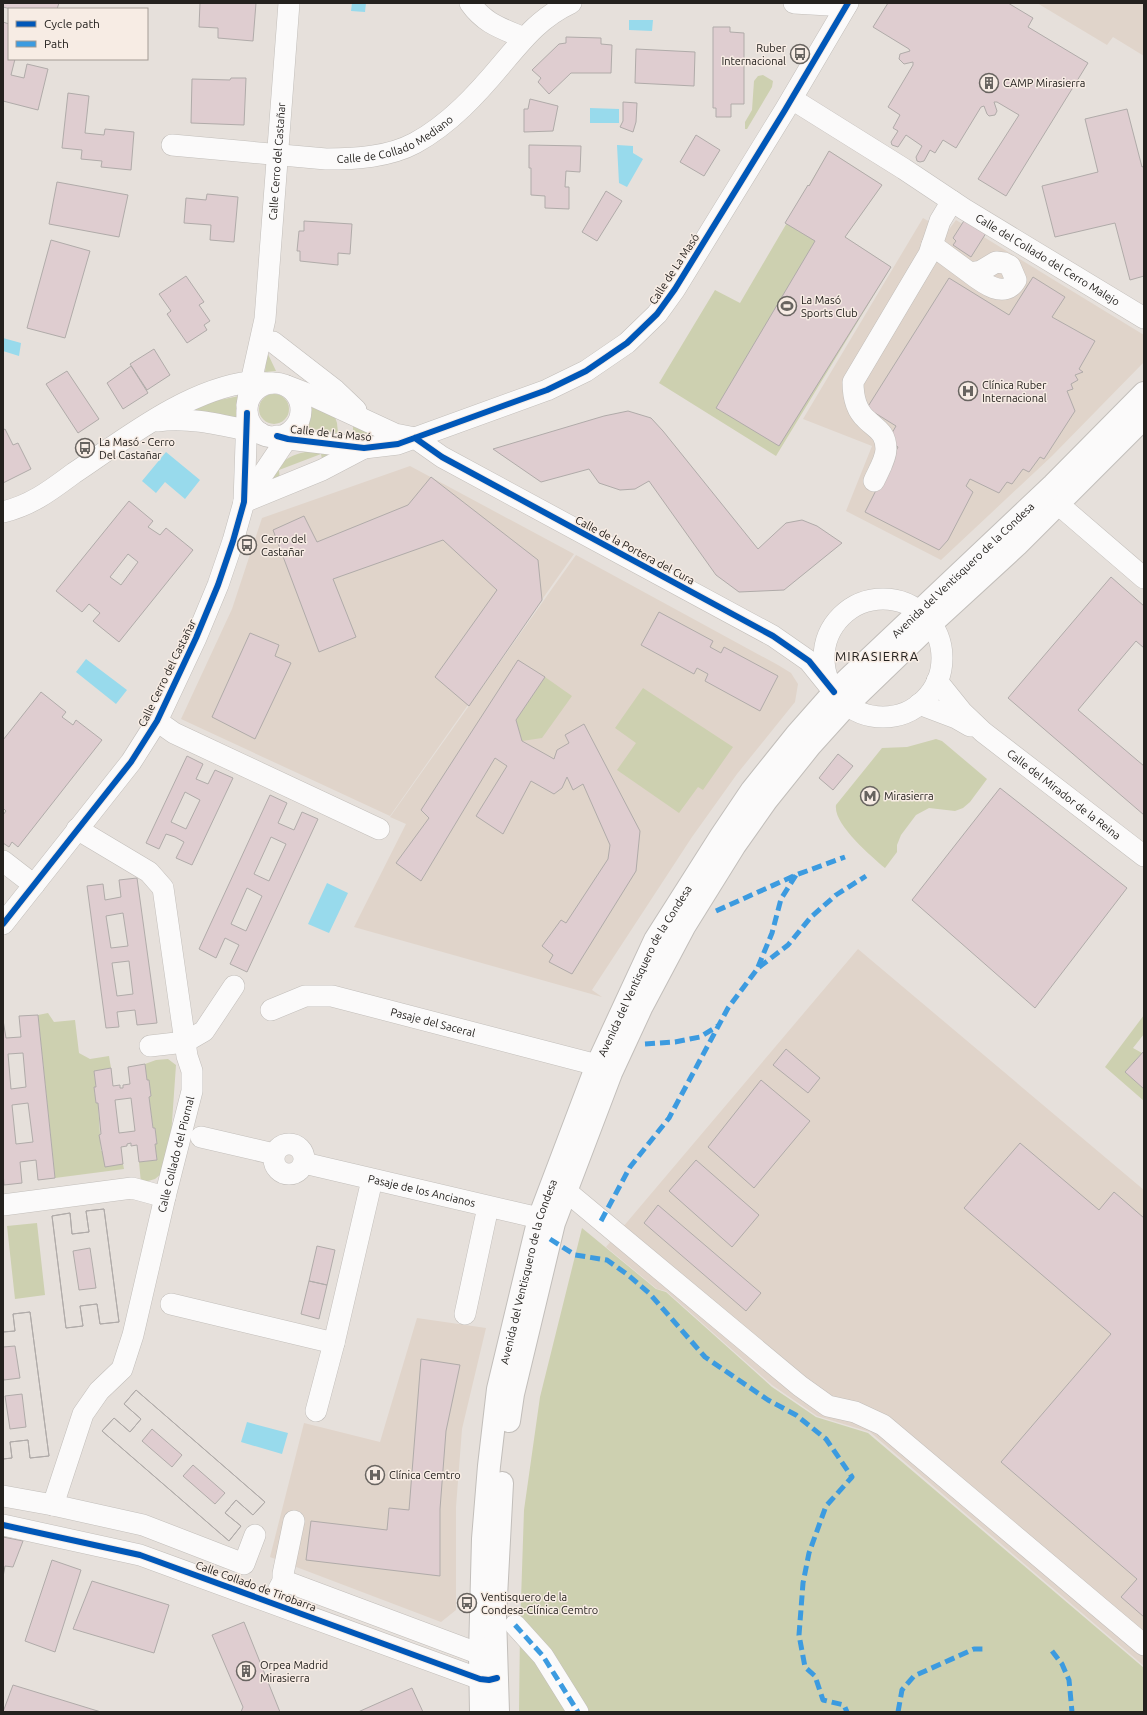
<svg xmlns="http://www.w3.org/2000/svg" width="1147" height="1715" font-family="Ubuntu,sans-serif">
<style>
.built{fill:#e0d4ca}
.green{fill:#cdd0b0}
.water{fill:#98daec}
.building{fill:#dfcdd0;stroke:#b0aba9;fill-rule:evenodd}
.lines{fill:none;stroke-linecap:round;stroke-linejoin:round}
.minor-casing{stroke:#c2beba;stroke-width:22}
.major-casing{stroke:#c2beba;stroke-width:24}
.minor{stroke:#fbfafa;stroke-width:21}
.major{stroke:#fbfafa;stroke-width:22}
.quiet{stroke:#3c9be0;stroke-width:5;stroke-dasharray:10 5;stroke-linecap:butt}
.cycleway-casing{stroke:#f7ece4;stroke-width:8}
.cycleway{stroke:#0057b8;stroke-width:6}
.labels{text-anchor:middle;stroke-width:3;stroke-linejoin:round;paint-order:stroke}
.poi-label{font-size:11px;fill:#24211e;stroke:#f7ece4;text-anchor:start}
.street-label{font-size:11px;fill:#24211e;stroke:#f7ece4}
.quarter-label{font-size:13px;letter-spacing:1px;fill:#24211e;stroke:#f7ece4}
</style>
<rect width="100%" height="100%" fill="#e6e0db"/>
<path class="built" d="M1037,3H1144V56L1113,37L1107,45Z
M923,218L947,232L956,220L1144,335V362L1052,456L941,560L846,511L872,446L803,419Z
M410,466L574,554L390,816L181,719L232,609L262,518Z
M576,555L778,665L791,673L798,684L795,702L737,774L692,837L592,990L602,997L354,927L406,824L390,817Z
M858,949L1144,1190V1666L870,1432L817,1416L772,1385L666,1291L657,1289L606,1247Z
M417,1318L486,1328L462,1429L456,1507V1610L441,1622L270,1557L304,1423L380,1442Z"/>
<path class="green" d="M763,75L773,81L772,87L747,129H745V122L752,110L754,81L758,76Z
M829,151L882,185L845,237L891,267L776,456L659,383L715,290L740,303Z
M267,352L276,371L265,372Z
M259 409a15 15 0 1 1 30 0a15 15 0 1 1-30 0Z
M239,396L237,419L195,413V408L210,402Z
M311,407L335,417L337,423L338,433L306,428L311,419Z
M353,424L376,436L353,435Z
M309,451L334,452L323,465L321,454L279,470L280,482L267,486C280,463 282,457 309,451Z
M545,677L572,696L542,738L522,741L516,720Z
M643,688L733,747L703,790L698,787L679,813L617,770L636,743L615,728Z
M936,739L942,741L987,779L970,802L963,808L955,811L929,808L916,815L901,835L897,845V852L885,868C871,856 833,824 836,805L882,748L907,747Z
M48,1013L54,1022L75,1020L79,1053L90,1059L109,1056L111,1068L94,1071L96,1087H94L96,1103H98L101,1151H103L105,1166L123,1164L124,1169L55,1178L38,1015Z
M1144,1015V1034L1133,1048L1142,1053L1125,1072L1144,1089V1101L1105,1067Z
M168,1059L176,1065L171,1136L161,1174L155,1179L141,1183L139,1162L157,1160L155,1144H157L155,1128H153L149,1097L151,1096L149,1080H147L145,1064L156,1060Z
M37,1223L45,1295L15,1299L7,1226Z
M582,1228L656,1289L666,1292L772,1387L816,1417L868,1433L1144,1668V1712H519L520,1630L524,1510L540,1397Z"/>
<path class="water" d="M352,3H366L365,12L351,11Z
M629,20H653L652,31L629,30Z
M590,108L619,109V123H590Z
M617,145L633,146V153L643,159L627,187L619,183Z
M3,338L21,343L19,356L3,351Z
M166,452L200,480L185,499L165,482L156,493L142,481Z
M86,659L127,690L116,704L76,672Z
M327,883L348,893L329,933L308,924Z
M247,1422L288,1433L282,1454L241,1442Z"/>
<path class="building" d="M3,3H59L57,9H11L3,7Z
M200,3H256L253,41L218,38V28L199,27Z
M888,3H1008L1033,18L1028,27L1088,63L1006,196L978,179L1019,115L997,102H994L997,111L995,115L989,116L987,114L984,106L981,107L956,148L943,140L935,153L930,150L924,161L920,162L917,161L916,157L922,146L906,135L898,147L892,145L891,142L898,131L893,128L900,115L888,107L913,65V62L904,64L899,59L900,54L910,51L909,49L873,27Z
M3,22L9,24V59H15L11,75L24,78L27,64L48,69L38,110L3,101Z
M713,27H730V32L744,33V104H731V117H716V108H713Z
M566,37L601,38V44L612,45L611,73H571L549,94L538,82L541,78L532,70L559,44L566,43Z
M636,49L695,52L694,86L635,83Z
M231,78H246L244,125L191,123L192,79L230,80Z
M68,93L89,96L85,133L104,135L105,129L134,132L131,170L101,167L102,161L81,159L82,150L62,148Z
M530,99L558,106L553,131L524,132V109H528Z
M623,102L637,103L636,122L633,132L620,127L623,121Z
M1127,109L1142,167L1144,166V276L1130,280L1115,223L1055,237L1042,186L1098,172L1085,119Z
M696,135L720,150L704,176L680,162Z
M529,145L581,146L580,172L566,171L565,187H569V209L545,208V196L531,195V168H529Z
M829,151L882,185L845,237L891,267L779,446L716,408L815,241L785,223L808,185L809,186Z
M57,182L128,195L119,237L49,224Z
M606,191L622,201L597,241L582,232Z
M207,194L238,197L234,242L210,240L211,225L184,223L186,198L206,200Z
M967,216L988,230L971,257L953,245L956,241L953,238Z
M304,221L352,224L350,254L338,253V265L300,261V251H297L299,231H304Z
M51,240L90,251L65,338L27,328Z
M186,276L204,302L199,305L210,321L204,325L207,330L187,343L167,314L171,311L159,294Z
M1033,277L1065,297L1052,317L1095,341L1079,369L1083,372L1075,375L1078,380L1071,384L1073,389L1067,391L1075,411L1044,459L1040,457L1029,472L1023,469L1012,484L1007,482L999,493L970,479L966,486L973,492L948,540L939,550L865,512L898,447L888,440L896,426L867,408L949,278L1009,315Z
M154,349L170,375L147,390L130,364Z
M131,366L148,393L123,409L107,383Z
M67,371L99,419L78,433L46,384Z
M628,411L651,418L663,431L758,549L786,523L802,520L817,526L842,543L784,590L739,592L716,575L649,481L635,489L620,490L599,483L589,469L541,482L493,449L604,416Z
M5,429L13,445L18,443L31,469L3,483V430Z
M431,477L538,560L542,600L469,706L435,677L497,590L443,540L333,579L356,637L319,652L273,530L304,516L317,542L408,505Z
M129,501L153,521L148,527L160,535L166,528L193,550L119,642L93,621L100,613L89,604L82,612L56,591ZM128,554L138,562L121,585L110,577Z
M1111,577L1144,606V648L1136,641L1078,710L1144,766V815L1008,698Z
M659,612L713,641L710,647L721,653L724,647L778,676L760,711L705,681L708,674L697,668L694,674L641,645Z
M250,633L279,645L275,656L291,663L255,739L212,717Z
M518,660L545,677L516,720L522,741L554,759L557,750L569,743L565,735L584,724L640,831L636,871L572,974L549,962L553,955L542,946L561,920L566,923L608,859L610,845L583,784L573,790L567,777L562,788L554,794L531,781L503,834L476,816L507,766L495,758L421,881L396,863L429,818L421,810Z
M41,692L66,712L62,717L73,725L76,720L102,740L18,847L12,842L9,847L3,843V815L6,811L3,808V740Z
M838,754L853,766L833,790L819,778Z
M187,756L203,764L196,779L208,784L215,770L233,778L192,865L176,858L184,842L175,837L166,834L159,849L146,843ZM185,792L200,800L186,829L171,822Z
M1000,788L1127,888L1035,1008L912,900Z
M270,795L287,803L278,823L294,830L302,812L318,819L247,972L230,964L239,945L225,938L216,958L199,949ZM271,837L286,844L269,881L254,874ZM247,888L262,896L246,931L231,924Z
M137,878L157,1023L137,1025L135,1010L117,1012L119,1027L106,1028L87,886L103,884L105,900L121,897L119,880ZM123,913L128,946L111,948L106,916ZM129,961L133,994L117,996L112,963Z
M38,1015L55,1178L38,1180L36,1160L20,1162L22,1183L4,1185L3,1172V1020L6,1038L21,1037L19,1016ZM23,1053L26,1087L11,1089L8,1054ZM28,1103L33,1142L16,1144L12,1105Z
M786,1049L820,1078L808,1093L773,1065Z
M1144,1051V1089L1125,1072Z
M145,1064L147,1080H149L151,1096L149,1097L153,1128H155L157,1144H155L157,1160L139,1162L137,1145L131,1146V1143L127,1144V1146L121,1147L123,1164L105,1167L99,1135L101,1134L98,1103H96L94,1087H96L94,1071L111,1068L113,1086L120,1085V1088H123V1085L130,1084L128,1067ZM131,1098L135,1131L119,1133L115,1100Z
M761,1080L810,1121L754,1188L708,1147Z
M1020,1143L1099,1210L1114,1192L1144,1218V1617L1121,1597L1137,1579L1001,1462L1111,1334L964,1208Z
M696,1160L759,1215L732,1247L669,1191Z
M658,1205L761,1293L746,1311L644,1223Z
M104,1209L119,1322L100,1324L97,1304L80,1306L83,1326L66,1328L52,1216L70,1213L72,1234L89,1232L86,1211ZM90,1248L96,1288L79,1290L73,1251Z
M104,1209L119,1322L100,1324L97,1304L80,1306L83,1326L66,1328L52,1216L70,1213L72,1234L89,1232L86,1211Z
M317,1246L335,1250L327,1285L309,1281Z
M309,1281L327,1285L319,1319L301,1314Z
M30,1312L49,1456L30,1458L28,1440L10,1442L12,1458L3,1459V1376L4,1380L20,1378L15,1346L3,1347V1332L15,1331L13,1314ZM22,1394L26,1427L10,1429L5,1396Z
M30,1312L49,1456L30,1458L28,1440L10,1442L12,1458L3,1459V1332L15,1331L13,1314Z
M421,1359L460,1365L446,1431L440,1509V1576L306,1560L311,1521L387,1530L389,1508L409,1510Z
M136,1390L265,1502L253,1515L236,1500L225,1513L241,1526L229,1541L102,1431L114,1418L130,1432L141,1419L124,1404ZM152,1429L182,1455L172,1467L142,1441ZM193,1465L225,1493L215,1504L183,1476Z
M136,1390L265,1502L253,1515L236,1500L225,1513L241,1526L229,1541L102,1431L114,1418L130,1432L141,1419L124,1404Z
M3,1537L23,1541L13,1567L5,1566L3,1577Z
M52,1560L81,1570L55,1652L25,1641Z
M92,1581L169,1605L154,1653L73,1629Z
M244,1622L280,1712H241L243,1707L212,1635Z
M13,1685L101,1712H3Z
M412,1688L423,1712H358Z"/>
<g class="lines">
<defs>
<g id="minor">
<path d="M470,3C485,24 501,28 524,38"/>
<path d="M794,3L846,6"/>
<path id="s1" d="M792,99L904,169L964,209L1144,318"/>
<path id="s2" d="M172,145L326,159C356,159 389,157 415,143C450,124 478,93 503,63C524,38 541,17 571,3"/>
<path d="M932,245L970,273C983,283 1005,300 1016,280L1010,266L1004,263L996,262L981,271L970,273"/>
<path d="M273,342L335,390L356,410"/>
<circle cx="274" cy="410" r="27"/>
<path d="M287,386L313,396L395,434L415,438"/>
<path id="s3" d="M247,405L251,382L265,319L289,3"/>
<path d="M157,421C191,416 226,426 260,433"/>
<path d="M277,436L288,439L364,448L398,444L547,390L586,371L627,343L657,314L675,289L785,110L848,3"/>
<path d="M415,438L442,457L773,636L809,661L834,692"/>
<path d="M874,481C878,472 886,459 886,449C886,432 876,429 866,419C856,410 853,395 853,382L929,254L940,221L952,201"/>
<path d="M1053,488L1054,498L1058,504L1144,578"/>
<path d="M244,502L322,470L364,448"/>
<path d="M244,502L294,428"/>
<path d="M3,512C32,505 51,490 74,473C125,439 188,389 250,382C257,382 265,383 272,383"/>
<circle cx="883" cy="658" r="59"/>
<path id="s4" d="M937,681L962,712L983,732L1144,856"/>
<path d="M919,704L956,718L970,726"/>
<path d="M157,721L174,733L379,829"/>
<path d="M3,861L34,885"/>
<path d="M3,924L131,762L157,721L196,638L218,585L233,541L244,502L247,413"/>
<path id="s5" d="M271,1010L305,996H332L597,1065"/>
<path d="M150,1046L185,1042L204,1031L234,986"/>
<path d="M201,1137L274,1154"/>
<circle cx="289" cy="1159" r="15"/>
<path id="s6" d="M304,1163L539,1218"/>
<path d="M566,1191L800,1386L828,1406L855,1412L883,1425L1144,1645"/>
<path d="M3,1205L132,1188L165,1197"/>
<path d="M171,1304L334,1343"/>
<path d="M465,1314L488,1207"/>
<path d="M316,1411L334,1343L372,1180"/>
<path d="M3,1496L53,1505L143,1525L244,1564L255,1535"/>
<path id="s7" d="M53,1505L83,1414L99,1391L122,1369L133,1335L165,1197L192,1091V1071L187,1056L163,888L149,872L77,829"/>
<path d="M3,1525L140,1555L480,1679L489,1680L497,1678"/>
<path d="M283,1582V1574L294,1521"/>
<path d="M279,1605C276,1595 277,1590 283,1582L290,1583L480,1654L495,1663"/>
<path d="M515,1625L543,1656L578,1712"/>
</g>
<g id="major">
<path d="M509,1421L513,1394L554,1223L611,1073L642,1006L684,927L735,845L766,801L810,746L847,705L931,624L1017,545L1144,418"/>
<path id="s8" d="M481,1712L480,1654L483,1539L489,1466L498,1389L539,1218L597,1065L655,940L721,836L752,790L796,735L834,692L1053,485L1144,393"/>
<path d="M498,1712L495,1616L502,1483"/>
</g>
</defs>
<use href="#minor" class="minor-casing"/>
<use href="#major" class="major-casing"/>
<use href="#minor" class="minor"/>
<use href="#major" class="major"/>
<path class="quiet" d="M716,911L796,875L845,857
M758,967L772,933L781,899L796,875
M645,1044L675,1042L700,1037L718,1026
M601,1221L630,1167L669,1118L728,1008L758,968L788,945L811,917L836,895L866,876
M550,1239L575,1255L607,1260L628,1275L650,1294L705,1357L768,1400L796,1415L826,1439L852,1477L826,1506L809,1553L803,1583L799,1635L805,1667L815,1676L823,1700L844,1705L847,1712
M515,1625L543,1656L578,1712
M1052,1651L1062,1664L1069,1680L1072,1712
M898,1712L902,1690L914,1676L974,1649H985"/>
<defs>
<path id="cycleway" d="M277,436L288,439L364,448L398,444L547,390L586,371L627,343L657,314L675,289L785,110L848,3
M415,438L442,457L773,636L809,661L834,692
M3,924L131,762L157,721L196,638L218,585L233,541L244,502L247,413
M3,1525L140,1555L480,1679L489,1680L497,1678"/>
</defs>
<use href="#cycleway" class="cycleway-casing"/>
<use href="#cycleway" class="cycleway"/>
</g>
<defs>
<symbol id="bus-ring" viewBox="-11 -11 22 22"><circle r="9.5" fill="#f7ece4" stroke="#686460" stroke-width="1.5"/><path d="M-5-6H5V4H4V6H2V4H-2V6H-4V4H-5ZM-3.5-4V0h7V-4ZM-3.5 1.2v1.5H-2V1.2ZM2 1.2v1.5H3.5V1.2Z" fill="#686460"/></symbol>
<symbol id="building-ring" viewBox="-11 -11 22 22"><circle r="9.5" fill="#f7ece4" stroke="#686460" stroke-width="1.5"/><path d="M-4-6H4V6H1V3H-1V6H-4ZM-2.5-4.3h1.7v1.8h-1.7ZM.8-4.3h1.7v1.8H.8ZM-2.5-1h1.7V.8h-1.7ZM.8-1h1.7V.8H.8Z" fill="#686460"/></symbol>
<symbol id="stadium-ring" viewBox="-11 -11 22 22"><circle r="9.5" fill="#f7ece4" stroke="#686460" stroke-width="1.5"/><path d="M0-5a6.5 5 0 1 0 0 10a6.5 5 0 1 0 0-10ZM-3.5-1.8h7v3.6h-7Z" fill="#686460"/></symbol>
<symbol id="hospital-ring" viewBox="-11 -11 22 22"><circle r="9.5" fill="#f7ece4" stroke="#686460" stroke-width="1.5"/><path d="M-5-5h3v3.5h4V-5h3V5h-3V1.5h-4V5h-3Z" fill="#686460"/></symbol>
<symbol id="metro-ring" viewBox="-11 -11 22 22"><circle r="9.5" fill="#f7ece4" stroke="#686460" stroke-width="1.5"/><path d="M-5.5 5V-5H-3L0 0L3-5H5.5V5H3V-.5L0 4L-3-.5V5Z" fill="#686460"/></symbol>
</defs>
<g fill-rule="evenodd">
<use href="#bus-ring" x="789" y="43" width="22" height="22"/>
<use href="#building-ring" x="978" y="72" width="22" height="22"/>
<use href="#stadium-ring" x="776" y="295" width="22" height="22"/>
<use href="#hospital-ring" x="957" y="380" width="22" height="22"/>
<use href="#bus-ring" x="74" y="437" width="22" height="22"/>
<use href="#bus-ring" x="236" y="534" width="22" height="22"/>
<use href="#metro-ring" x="859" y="785" width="22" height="22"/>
<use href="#hospital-ring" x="364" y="1464" width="22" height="22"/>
<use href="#bus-ring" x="456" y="1592" width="22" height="22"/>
<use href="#building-ring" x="235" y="1660" width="22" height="22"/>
</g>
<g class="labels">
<g class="poi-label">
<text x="786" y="52" text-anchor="end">Ruber<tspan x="786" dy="13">Internacional</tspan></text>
<text x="1003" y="87">CAMP Mirasierra</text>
<text x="801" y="304">La Masó<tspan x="801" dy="13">Sports Club</tspan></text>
<text x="982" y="389">Clínica Ruber<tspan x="982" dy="13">Internacional</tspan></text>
<text x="99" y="446">La Masó - Cerro<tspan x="99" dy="13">Del Castañar</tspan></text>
<text x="261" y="543">Cerro del<tspan x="261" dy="13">Castañar</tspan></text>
<text x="884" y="800">Mirasierra</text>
<text x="389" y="1479">Clínica Cemtro</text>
<text x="481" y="1601">Ventisquero de la<tspan x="481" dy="13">Condesa-Clínica Cemtro</tspan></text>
<text x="260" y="1669">Orpea Madrid<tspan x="260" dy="13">Mirasierra</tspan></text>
</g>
<g class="street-label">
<text dy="4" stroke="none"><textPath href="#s2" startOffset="228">Calle de Collado Mediano</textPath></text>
<text dy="4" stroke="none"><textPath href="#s3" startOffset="246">Calle Cerro del Castañar</textPath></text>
<text dy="4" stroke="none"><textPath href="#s1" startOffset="302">Calle del Collado del Cerro Malejo</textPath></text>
<text transform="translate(674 269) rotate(-57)" y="4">Calle de La Masó</text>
<text transform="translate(331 433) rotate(6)" y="4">Calle de La Masó</text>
<text transform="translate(635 550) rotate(28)" y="4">Calle de la Portera del Cura</text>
<text dy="4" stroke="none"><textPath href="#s8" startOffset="1285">Avenida del Ventisquero de la Condesa</textPath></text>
<text transform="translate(167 673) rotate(-64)" y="4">Calle Cerro del Castañar</text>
<text dy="4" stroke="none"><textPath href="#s4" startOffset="171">Calle del Mirador de la Reina</textPath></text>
<text dy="4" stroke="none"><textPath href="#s8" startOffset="769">Avenida del Ventisquero de la Condesa</textPath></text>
<text dy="4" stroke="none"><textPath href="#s5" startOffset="168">Pasaje del Saceral</textPath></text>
<text dy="4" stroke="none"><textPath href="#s7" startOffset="377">Calle Collado del Piornal</textPath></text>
<text dy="4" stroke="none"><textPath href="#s6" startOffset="121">Pasaje de los Ancianos</textPath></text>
<text dy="4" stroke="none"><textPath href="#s8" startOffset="445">Avenida del Ventisquero de la Condesa</textPath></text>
<text transform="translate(256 1586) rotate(20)" y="4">Calle Collado de Tirobarra</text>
</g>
<g class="quarter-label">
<text x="877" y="661">MIRASIERRA</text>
</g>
</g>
<rect width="1147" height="1715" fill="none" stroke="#24211e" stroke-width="8"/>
<rect x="8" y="8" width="140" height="52" fill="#f7ece4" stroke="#a39b95"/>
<rect x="16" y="21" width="20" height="6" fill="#0057b8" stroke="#a39b95"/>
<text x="44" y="28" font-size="12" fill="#24211e">Cycle path</text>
<rect x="16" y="41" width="20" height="6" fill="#3c9be0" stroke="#a39b95"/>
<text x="44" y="48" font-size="12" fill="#24211e">Path</text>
</svg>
